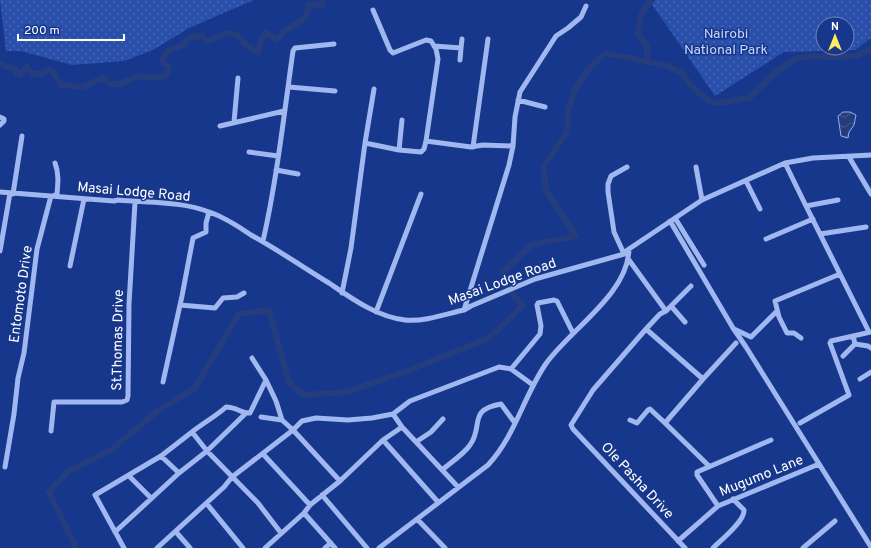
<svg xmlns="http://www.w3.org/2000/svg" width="871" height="548" font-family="Overpass,sans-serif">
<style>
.grass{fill:url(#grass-dots);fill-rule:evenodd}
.water{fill:url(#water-waves);stroke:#93b0f1}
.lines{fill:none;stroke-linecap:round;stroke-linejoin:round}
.river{stroke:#253d7d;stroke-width:6}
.minor{stroke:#a1b7ef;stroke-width:5}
.labels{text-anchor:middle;stroke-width:3;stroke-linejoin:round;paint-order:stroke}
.park-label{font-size:14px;fill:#c7d6fb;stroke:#17378c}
.street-label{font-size:14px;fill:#fff;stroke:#17378c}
</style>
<defs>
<pattern id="grass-dots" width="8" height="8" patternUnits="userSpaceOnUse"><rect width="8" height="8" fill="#294faa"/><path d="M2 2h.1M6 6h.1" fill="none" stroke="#4969b7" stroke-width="1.8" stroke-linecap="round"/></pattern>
<pattern id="water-waves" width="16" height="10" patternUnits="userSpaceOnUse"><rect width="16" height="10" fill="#253d7d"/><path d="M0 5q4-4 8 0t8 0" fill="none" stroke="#465a90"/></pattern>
</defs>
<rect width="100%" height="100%" fill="#17378c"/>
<path class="grass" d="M0,0H254L189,28L153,50L124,61L72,65L21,51H6Z
M649,0H871V38L855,50L784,52L715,96ZM823,24H847V48H823Z"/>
<path class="water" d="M843,112H850L856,115L854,125L849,132L848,138L841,136L838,116Z"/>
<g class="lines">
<path class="river" d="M647,61V45L638,35C639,20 640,12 652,0
M0,64L6,67L15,68L16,73L20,75L27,67L33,74H40L49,70L53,72L61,85L83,87L93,82L104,78L110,84H120L139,76L153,78L165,76L168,71L169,67L162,62L167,51L183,45L188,38L202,36L207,42L226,33L237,35L245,44L258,53L261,41L266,33L276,40C280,37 283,31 287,29C300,21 307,21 309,4L322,6L323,0
M76,548L49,492L69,471L111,450L159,410L195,388L239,314L269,310L289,383L304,395L347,392L402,373L489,338L523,305C509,292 508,290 503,272L531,245L576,236L546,190L544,166L567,132L568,111L575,90L588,70L605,53L668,66L682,73L692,87L709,101L718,103L749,98L777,71L797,58L814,56L833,57L855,56L871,49"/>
<path class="minor" d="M434,46L461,48L462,39
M460,60L461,48
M289,87L335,91
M518,100L545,107
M0,117L4,119V121L0,125
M234,122L238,78
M220,126L284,111
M426,141L471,147L483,145L513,146
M365,143L374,89
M473,147L488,39
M399,150L402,120
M249,152L278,156
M849,157L871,194
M785,163L806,206L869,332
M696,167L702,200
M276,170L298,174
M746,181L760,209
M0,192L114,201L118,200C147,203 182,201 209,212C224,217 238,226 251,235C278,250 303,267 329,283C351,298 377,317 405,320C424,322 446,314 464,310L471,306L535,279L624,254L626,251L702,200L785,163L813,158L871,155
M13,194L22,136
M53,196L57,194C58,183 59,173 55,163
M806,206L838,200
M675,218L704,265
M670,221L733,328L746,347L871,547
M820,234L866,227
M766,239L813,219
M263,241C277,179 284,114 293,51L295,48L334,44
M0,251L10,193
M624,254L614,232L608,192V184L611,176L627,167
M629,260L666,311L660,314L646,329L593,390L571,425L573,429L685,548
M70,266L84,199
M342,293L351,248L365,143L399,150L421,152L424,149L426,141L438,59L436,49L431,41L426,40L393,53L390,50L373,10
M180,305L215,308L223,298L237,297L244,293
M671,306L685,322
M464,310L509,165L513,146L515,117L520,92L556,36L568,28L581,17L586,6
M666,311L691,286
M376,312L421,194
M646,329L703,379L665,423L709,466
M734,329L751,337L777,311
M801,338L794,333H787L779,317L775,301L840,274
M855,344L868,346L871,348
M843,356L855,344L853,336
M252,358L266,380L250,413C242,414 237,407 226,407C215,417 203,423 192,432L207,451L258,503L281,533
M511,369L540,334L541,326L537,305L538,303L554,300L557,301L573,333
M703,379L736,343
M860,379L871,372
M266,380L276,401L282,420
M163,382L182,296L193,238L206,232V223L209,212
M393,414L402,427
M261,417L282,420L293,430L302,421L316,418L348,420L372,418L393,414L410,401L499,367L511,369L533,385
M630,420L637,423L648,410L650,409L665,423
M800,423L849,395L830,343L831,341L871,332
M51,431L54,402H122L127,400L128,396L129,304L135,202
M383,440L438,502
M416,442L431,432L443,419
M263,454L310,505
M161,456L179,473
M5,467L14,414L18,378L24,353L37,249L51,196
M442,470C450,463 464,454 470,445C484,426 467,410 501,404L515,423
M129,476L151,498
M322,495L367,548
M207,504L243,548
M718,506L697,475V472L771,440
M304,513L335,548
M417,519L445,548
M115,532L179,473L207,451L245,414
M176,532L190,548
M678,541L718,506L819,464
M124,548L95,495L161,456L192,432
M157,548L224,487L232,477L293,430L340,481
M265,548L304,513L310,505L340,481L383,440L402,427L458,487
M325,548L331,543
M379,548L488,465C515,436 523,398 545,365C569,330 628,295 629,249
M713,548C721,540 745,521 744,510L733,499
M803,548L835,521"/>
</g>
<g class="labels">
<g class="park-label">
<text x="726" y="38">Nairobi<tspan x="726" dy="16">National Park</tspan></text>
</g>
<g class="street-label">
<text transform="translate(134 191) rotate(5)" y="5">Masai Lodge Road</text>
<text transform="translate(502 281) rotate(-20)" y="5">Masai Lodge Road</text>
<text transform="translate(20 294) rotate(-82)" y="5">Entomoto Drive</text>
<text transform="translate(117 340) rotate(-89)" y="5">St.Thomas Drive</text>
<text transform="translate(761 475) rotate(-22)" y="5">Mugumo Lane</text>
<text transform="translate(638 480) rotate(47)" y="5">Ole Pasha Drive</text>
</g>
</g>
<g transform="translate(835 36)"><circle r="19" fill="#17378c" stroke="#7487ba"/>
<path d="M0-3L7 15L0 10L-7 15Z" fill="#ffeb5f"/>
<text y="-6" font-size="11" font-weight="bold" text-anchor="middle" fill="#ffffff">N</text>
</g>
<path d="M18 34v6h106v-6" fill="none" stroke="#ffffff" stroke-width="2"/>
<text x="24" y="34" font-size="12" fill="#ffffff" stroke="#17378c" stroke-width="3" paint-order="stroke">200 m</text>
</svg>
